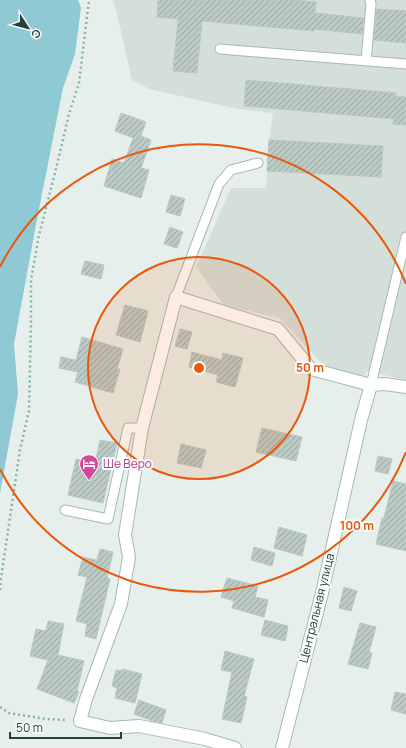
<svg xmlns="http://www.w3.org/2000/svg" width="406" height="748" font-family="Manrope,sans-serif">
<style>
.built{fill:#d4dfda}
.water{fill:#8ec9d4}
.building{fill:url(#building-hatch);stroke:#b8c9c2}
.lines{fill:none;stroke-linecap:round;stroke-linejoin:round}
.service-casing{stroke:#a8b8b2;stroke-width:11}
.minor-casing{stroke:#a8b8b2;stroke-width:14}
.path{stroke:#86b3a5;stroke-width:2.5;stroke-dasharray:2 3;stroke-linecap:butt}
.service{stroke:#fff;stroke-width:9}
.minor{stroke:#fff;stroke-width:12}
.ring{fill:none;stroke:#e8590c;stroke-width:2}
.labels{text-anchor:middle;stroke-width:4;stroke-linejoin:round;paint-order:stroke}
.hotel-label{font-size:12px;fill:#b23c85;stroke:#f7fbf9;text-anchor:start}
.street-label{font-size:12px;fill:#24423a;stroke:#f7fbf9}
.centre{fill:#e8590c;stroke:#f7fbf9;stroke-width:2}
.ring-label{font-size:12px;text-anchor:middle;font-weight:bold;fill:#e8590c;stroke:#f7fbf9;stroke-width:4;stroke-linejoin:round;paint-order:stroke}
</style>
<defs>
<pattern id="building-hatch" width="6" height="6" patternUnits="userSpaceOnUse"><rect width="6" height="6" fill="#bbcac4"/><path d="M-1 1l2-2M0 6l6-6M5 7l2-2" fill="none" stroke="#98a6a0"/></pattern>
</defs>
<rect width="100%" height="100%" fill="#e6efeb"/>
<path class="built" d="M112,0H406V380L367,371L364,379L326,368L280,318L224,305L196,267L231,188H266L269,140L273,113L238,109L149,89L132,80L116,9Z"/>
<path class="water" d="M0,0H78L81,8L75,54L63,88L38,214L14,344L18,394L0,493Z"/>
<path class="building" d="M158,0H294L316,2L315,13L364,18L362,34L314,29V31L202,21L197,73L173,71L178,19L157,17Z
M377,9L406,11V43L374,40Z
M246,80L396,93V96L406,97V125L393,124L394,119L244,106Z
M121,113L146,122L141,136L151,140L141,168L149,170L141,198L104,186L112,159L124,163L133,138L115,131Z
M269,140L383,146L381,177L267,171Z
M171,195L185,199L180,216L166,212Z
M170,227L183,232L177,248L164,244Z
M85,261L104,265L101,279L81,274Z
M125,305L148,311L140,342L116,335Z
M180,329L192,332L187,349L175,346Z
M82,337L123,349L117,369H120L113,393L75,382L78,372L59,368L61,357L76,360Z
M192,352L222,360L223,353L243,358L235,387L216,382L218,375L189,367Z
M262,428L302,437L296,461L256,452Z
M100,440L117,443L103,503L68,495L76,459L95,463Z
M181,444L206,450L201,468L177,463Z
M378,456L392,459L388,474L375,471Z
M393,481L406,484V551L376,544L382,518H384Z
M279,527L307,535L302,556L274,548Z
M254,547L275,553L272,566L251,560Z
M100,549L113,552L107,578L110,579L96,639L85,636L87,624L76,621L87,577L78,575L83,557L97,560Z
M227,578L258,586L255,597L268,600L264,617L232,608L234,601L221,597Z
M344,587L357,591L351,611L339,608Z
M265,620L288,626L285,641L261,635Z
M48,621L64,624L58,655L84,661L77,691L79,692L74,703L37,689L48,660L30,656L36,629L46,631Z
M360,623L376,627L369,652L372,653L368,669L348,664Z
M225,651L254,659L244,696L247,697L241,723L222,719L232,672L221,670Z
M122,669L142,674L135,703L115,698L117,688L112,686L116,670L121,671Z
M395,692L406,694V714L391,710Z
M139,700L166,710L162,723L153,721L134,714Z"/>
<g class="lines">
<defs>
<path id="service" d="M220,49L406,64
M366,61L371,4L370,0
M176,297L219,184L231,170L258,163
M371,385L406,237
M65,510L108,519L128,428H142"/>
<path id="minor" d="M235,748L205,739L139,726L110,728L80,721L86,699L121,604L129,557L125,535L142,428L176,297L278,329L311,369L371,385
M282,748L322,593L361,420L371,385L385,384L406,387"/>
</defs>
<use href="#service" class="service-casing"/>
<use href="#minor" class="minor-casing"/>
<path class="path" d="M0,590L1,578L20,450L29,411L31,321V280L39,235L55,173L69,114L79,83L89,0
M0,707L9,713L46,719L67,720"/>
<use href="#service" class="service"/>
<use href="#minor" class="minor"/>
</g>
<circle cx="199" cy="368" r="111" fill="#e8590c" fill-opacity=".12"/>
<g class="ring">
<circle cx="199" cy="368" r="111"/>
<path d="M406 452A223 223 0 0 1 0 469M0 267A223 223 0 0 1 406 284"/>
</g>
<defs>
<symbol id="hotel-pin" viewBox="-11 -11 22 30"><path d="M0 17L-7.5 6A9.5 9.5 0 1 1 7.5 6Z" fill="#d1479c" stroke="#f7fbf9"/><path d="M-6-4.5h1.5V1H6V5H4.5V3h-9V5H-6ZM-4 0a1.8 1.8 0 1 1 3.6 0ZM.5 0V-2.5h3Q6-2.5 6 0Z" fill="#fff"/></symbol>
</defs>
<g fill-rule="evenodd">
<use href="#hotel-pin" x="78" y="453" width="22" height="30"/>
</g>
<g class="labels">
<g class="hotel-label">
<text x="103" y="468">Ше Веро</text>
</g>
<g class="street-label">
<text transform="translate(317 608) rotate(-76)" y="4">Центральная улица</text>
</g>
</g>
<circle cx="199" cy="368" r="6" class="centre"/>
<g class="ring-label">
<text x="310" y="372">50 m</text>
<text x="357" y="530">100 m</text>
</g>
<g transform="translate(28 28) rotate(126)" stroke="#f7fbf9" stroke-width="3" paint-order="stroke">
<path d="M0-3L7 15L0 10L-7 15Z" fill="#24423a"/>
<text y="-6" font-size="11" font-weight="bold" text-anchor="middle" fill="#24423a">С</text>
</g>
<path d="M10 732v6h111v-6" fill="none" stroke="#24423a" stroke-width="2"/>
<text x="16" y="732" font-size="12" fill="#24423a" stroke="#f7fbf9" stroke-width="3" paint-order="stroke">50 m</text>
</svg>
